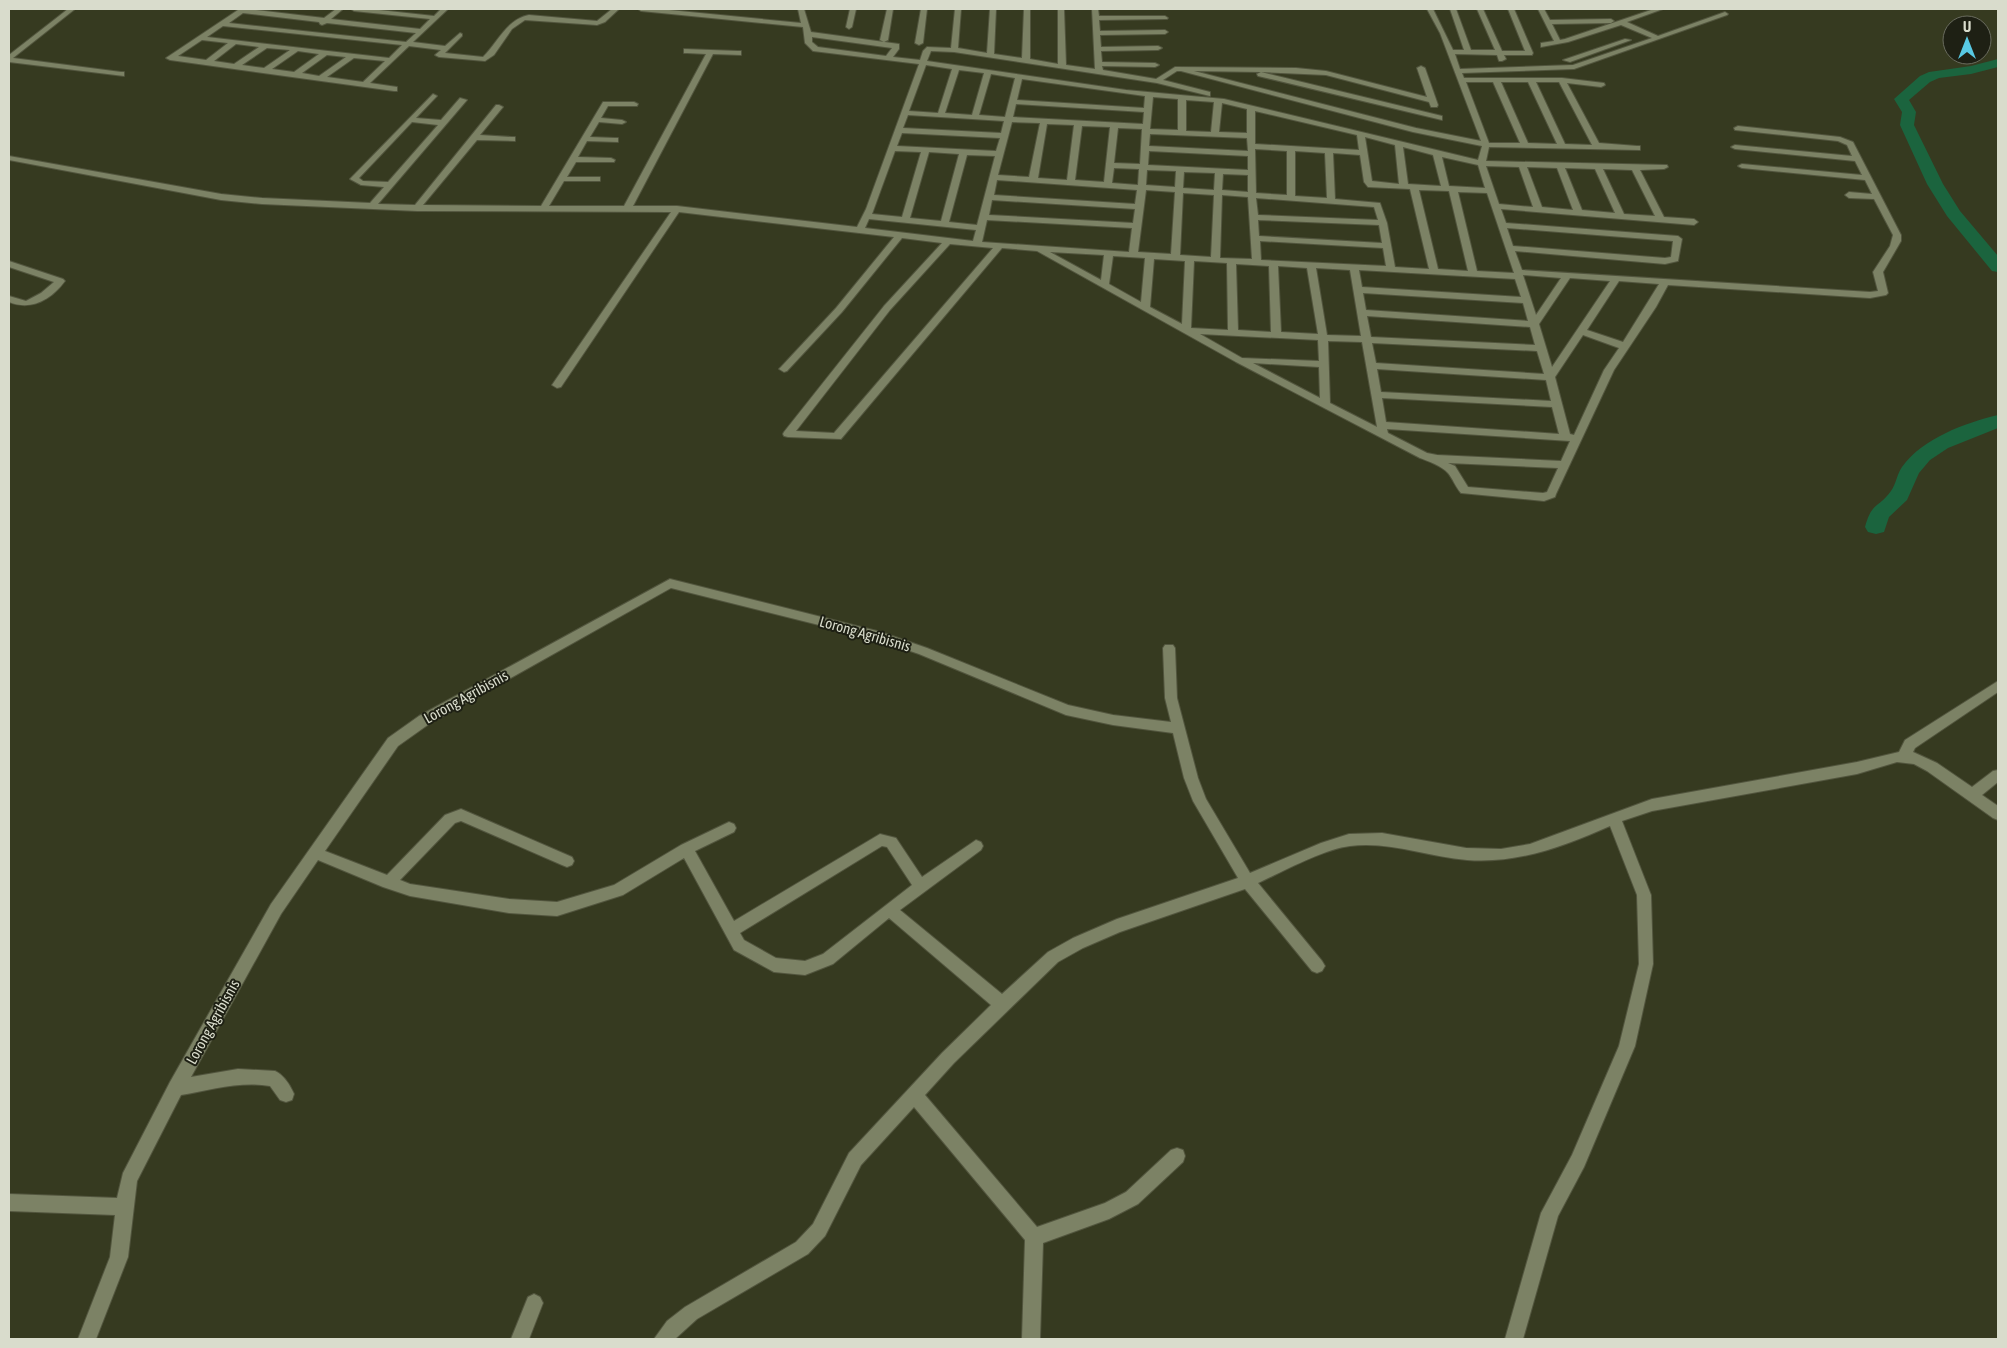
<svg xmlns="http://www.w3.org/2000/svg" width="2007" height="1348" font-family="'Asap Condensed',sans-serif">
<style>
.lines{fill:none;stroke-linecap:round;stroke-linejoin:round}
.river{fill:#1b643e;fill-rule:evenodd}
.street-casing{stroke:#52553e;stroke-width:2}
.street{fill:#7c8265;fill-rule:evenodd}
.labels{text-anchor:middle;stroke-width:4;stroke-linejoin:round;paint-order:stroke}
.street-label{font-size:15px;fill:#d9dccc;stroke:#1e2014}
</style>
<rect width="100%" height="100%" fill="#363a20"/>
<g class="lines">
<path class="river" d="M1998,59V67L1971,74L1939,78L1930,82L1909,100L1916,112L1914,125L1943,184L1960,211L1998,256V272L1992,271L1947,216L1927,184L1900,125L1902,112L1894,99L1920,76L1929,72L1971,66Z
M1998,415V428L1948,448L1930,460L1919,473L1907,500L1889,517L1884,532L1876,534L1868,532L1865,527C1872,501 1879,508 1891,491C1896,484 1897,474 1902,467C1923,438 1965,423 1998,415Z"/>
<defs>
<path id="street" d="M68,9H75L13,58L121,72H124V76L9,62V55Z
M248,9L324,18L336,9H343L331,19L420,29L430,19L354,11L351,9H370L434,16L441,9H448L413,42L445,46L460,33L462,34V36L445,53L483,57C498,42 507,19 529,15L597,21L612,9H619L605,22L597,25L525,20L512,29L494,55L485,61L439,57L435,55L441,50L409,46L370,83L397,87V91H394L170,60L166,58L238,10ZM243,13L319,22L320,24L322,25L327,23L416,33L406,42L229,23ZM223,26L402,45L389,58L207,37ZM202,40L228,43L206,60L178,56ZM236,44L259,47L234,64L214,61ZM267,48L290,50L264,68L242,65ZM298,51L319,54L294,72L272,69ZM327,55L346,57L319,76L302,73ZM354,58L385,61L363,82L327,77Z
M638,9H659L801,23L798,9H804L811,32L899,44V49L893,57L920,60L923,51L927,47L951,48L955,9H961L958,48L987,53L990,9H996L994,54L1022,58L1024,9H1030V59L1058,64V9H1064L1066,65L1095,69L1092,9H1098L1099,16H1165L1168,18L1167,19L1099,20L1100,31L1165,30L1168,32L1165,34L1100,35L1101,47L1158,46L1162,48L1158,50L1101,51L1102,62L1155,63L1159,65L1155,67L1102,66L1103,70L1156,79L1175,67L1296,68L1326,71L1427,97L1417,68L1421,66L1425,68L1438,105L1437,107H1431L1429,102L1326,75L1261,72L1442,116V120L1258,76L1257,74L1261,72L1194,71L1416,128L1481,141L1440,33L1427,9H1433L1453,50H1464L1450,9H1456L1471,50H1495L1477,9H1483L1502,51H1525L1508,9H1514L1533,53L1532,55H1504L1506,59L1502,61H1499L1497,55L1455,54L1460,69L1573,65L1652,38L1621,25L1568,42L1541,47V43L1554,41L1538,9H1544L1550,20L1611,19L1614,21L1611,23L1552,24L1560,40L1565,39L1654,9H1663L1627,22L1658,36L1725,12L1728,14L1727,15L1574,69L1462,73L1464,78H1562L1604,83L1605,85L1601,87L1567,83L1599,143L1637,146H1640V150L1489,147L1486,161L1667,165L1668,167L1664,169L1640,170L1664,217L1694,219L1698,222L1694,225L1501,209L1506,223L1678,236L1682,239L1678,261L1665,264L1515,251L1522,270L1870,292L1878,291L1873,272L1890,246L1893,235L1874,199L1849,198L1845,195L1849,192L1872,194L1865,180L1742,168L1738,166L1742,164L1862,175L1855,161L1735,149L1731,147L1735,145L1852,156L1847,145L1838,141L1735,130L1734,128L1738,126L1840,137L1853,142L1901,235V241L1883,272L1888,293L1886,295L1870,298L1668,285L1656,307L1614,370L1556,494L1555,497L1544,501L1461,493C1455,486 1453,479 1448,473C1442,466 1428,461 1420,458L1236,362L1037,251L1002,248L841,439L788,437L784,436L783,434L784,432L884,306L942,243L902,238L842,312L787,371L784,372L779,369L781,367L836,308L894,237L679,212L561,387L557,388L552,385L671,212L417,211L262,204L221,200L9,160V156L221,194L262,198L370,203L384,187L361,185L350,179L433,94L437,96L416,118L441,120L460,98L467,100L378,204L415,205L496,105H499L503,107L480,135L512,137H515V141L477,140L423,205L541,206L603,102H634L638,104L637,106H608L601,118L622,120L626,122L622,124L599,122L590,137L615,138H618V142L587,141L578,157L611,158L615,160L614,162H576L567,177H600V181H564L549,206H624L706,54L687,53H684V49L738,51H741V55L713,54L633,206H677L857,227L866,209L919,64L813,51L805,43L803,27L641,11ZM812,37L892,48L886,56L818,47L812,42ZM931,51L954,52L1157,83L1210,96V92L1163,80L1177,71H1181L1413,132L1482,146L1478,160L1224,99L1126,90L927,61ZM926,65L952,69L938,113L909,111ZM959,70L984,73L972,115L945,113ZM991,74L1015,78L1005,117L979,115ZM1022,79L1145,96L1144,108L1017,100ZM1466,82H1493L1520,143H1489ZM1501,82H1528L1557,144L1528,143ZM1536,82H1559L1592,145L1565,144ZM1153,97L1178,99V130L1150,129ZM1186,100L1214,102L1211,132L1186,131ZM1222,103L1247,109V133L1219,132ZM1016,104L1144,112L1143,124L1013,117ZM1255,111L1357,135L1359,150L1255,144ZM908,115L1004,121L1001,133L903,128ZM412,122L438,125L388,182L363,181L359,178ZM1012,122L1040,123L1029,177L998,175ZM1047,124L1074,125L1067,180L1038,178ZM1082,126L1110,127L1104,182L1075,180ZM1118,128L1142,129L1140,164L1114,163ZM902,133L1000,138L996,151L897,146ZM1150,134L1247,138L1248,151L1149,146ZM1365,137L1395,145L1399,184L1372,181ZM1403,147L1433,155L1441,186L1408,184ZM1255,149L1287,151V195L1256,193ZM895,151L921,152L902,217L872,214ZM1149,151L1248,156V170L1148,165ZM1295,151L1325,153L1327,198L1295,196ZM929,152L959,154L941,221L910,218ZM1333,153L1360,155L1364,182L1368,187L1410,189L1429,269L1395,267L1387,223L1380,203L1335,199ZM967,155L995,156L977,225L949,222ZM1442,157L1478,165L1485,188L1449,186ZM1486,166L1519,167L1533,207L1499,204ZM1527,167L1557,168L1573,210L1542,207ZM1114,168L1139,169L1138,185L1112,183ZM1565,168L1595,169L1615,213L1582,210ZM1603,169L1632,170L1655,216L1624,214ZM1147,170L1176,171L1175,187L1146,185ZM1184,172L1215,173L1214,190L1183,188ZM1223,174L1248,175V192L1222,190ZM997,180L1137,190L1135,204L994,195ZM1146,190L1175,192L1171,254L1138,252ZM1419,190L1449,191L1468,271L1438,269ZM1458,192L1487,193L1514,273L1477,271ZM1183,193L1214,195L1211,257L1180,255ZM1222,195L1248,197L1252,259L1220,258ZM1256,198L1374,207L1378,220L1258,215ZM992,200L1135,209L1133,223L989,215ZM869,219L976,230L973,241L865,228ZM987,220L1132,228L1129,252L982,242ZM1258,220L1379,225L1382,243L1259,236ZM1507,228L1673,241L1671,257L1665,258L1513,246ZM1260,241L1383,248L1386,266L1261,260ZM950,244L993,248L834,433L796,431L890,310ZM1050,252L1104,255L1101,280ZM1113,256L1145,258L1141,302L1109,284ZM1154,259L1185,261L1182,324L1150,307ZM1194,261L1227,263L1228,330L1191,328ZM1236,264L1269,266L1271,332L1238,330ZM1278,266L1307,268L1318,334L1281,332ZM1316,268L1350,270L1361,336L1327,335ZM1359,270L1515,279L1521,297L1362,287ZM1523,275L1561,278L1536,315ZM1570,278L1610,281L1552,367L1539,324ZM1619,281L1659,284L1623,342L1587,330ZM1363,293L1523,303L1528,321L1366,310ZM1367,316L1530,327L1535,345L1371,337ZM1200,334L1318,340L1319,361L1242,358ZM1583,335L1619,348L1604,370L1574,435L1570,434L1555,377ZM1328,341L1362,342L1377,427L1330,403ZM1372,343L1537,351L1544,374L1376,363ZM1253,363L1319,367L1320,398ZM1377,369L1546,380L1551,401L1381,392ZM1382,398L1552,407L1559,434L1386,422ZM1387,429L1570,441L1561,461L1437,455L1427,453L1388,433ZM1448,463L1558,468L1547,492L1543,493L1468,487L1455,466Z
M850,9H856L852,27L849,29L846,27Z
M887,9H893L888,40L884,42L880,40Z
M921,9H927L923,43L919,45L915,43Z
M1625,39L1631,40L1570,62L1563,60Z
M9,261L63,279L65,281C51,300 31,311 9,302V296L26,301L41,293L54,282L9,267Z
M670,579L881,632L927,648L1068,705L1113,715L1171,722L1165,698L1163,648L1165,645H1173L1175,648L1177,698L1198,778L1206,799L1250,873L1321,843L1349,834L1382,833L1466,848L1501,849L1530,844L1652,799L1857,762L1899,752L1905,740L1998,681V692L1915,748L1913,752L1937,763L1972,787L1993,771L1998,770V782L1982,795L1998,806V820L1993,818L1927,771L1914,764L1897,762L1857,774L1652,811L1622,821L1651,895L1653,964L1635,1046L1584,1167L1558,1216L1523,1339H1505L1541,1213L1572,1155L1619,1046L1639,964L1637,895L1610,826C1565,846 1518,864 1467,860C1428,857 1390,841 1350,846C1324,849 1282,872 1258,883L1322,961L1325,966L1322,971L1317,973L1312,971L1245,889L1120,932L1083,948L1058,962L954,1063L925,1095L1037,1227L1105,1203L1126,1192L1171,1150L1177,1148L1183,1150L1185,1156L1183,1162L1138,1204L1109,1219L1043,1243L1040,1339H1022L1025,1240L914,1107L861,1165L825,1236L808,1254L697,1319L675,1339H654L667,1321L685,1307L796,1242L813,1224L849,1153L942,1053L991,1005L889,918L833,964L805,975L774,972L734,950L684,858L623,895L557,916L509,913L410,896L383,887L318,860L281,914L191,1077L238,1069L275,1071C284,1075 290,1085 294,1094L292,1100L286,1102L280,1100L270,1086C240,1081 210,1090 181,1095L137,1181L128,1257L96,1339H78L110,1257L115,1215L9,1211V1194L117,1198L123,1173L170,1082L271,904L388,738L419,716ZM671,588L875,639L919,654L1066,715L1113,725L1173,733L1184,778L1193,801L1238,878L1117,919L1073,938L1048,952L1002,994L900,910L981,850L983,846L981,842L976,840L922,877L896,838L880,834L734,921L695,851L734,832L736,828L734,824L729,822L681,845L614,885L557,902L509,899L410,884L400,880L455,823L461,821L562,865L567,867L572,865L574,861L572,857L461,809L445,815L387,875L325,851L398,746L429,724ZM882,846L887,847L912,885L823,954L805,961L776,958L744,940L740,933Z
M534,1294L540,1297L543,1303L529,1339H511L528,1297Z"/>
</defs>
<use href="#street" class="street-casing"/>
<use href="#street" class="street"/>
</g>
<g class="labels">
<g class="street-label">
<text transform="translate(865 634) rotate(16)" y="5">Lorong Agribisnis</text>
<text transform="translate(466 697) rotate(-29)" y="5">Lorong Agribisnis</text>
<text transform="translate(213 1022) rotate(-61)" y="5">Lorong Agribisnis</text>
</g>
</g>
<rect width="2007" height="1348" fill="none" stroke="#d9dccc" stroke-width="20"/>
<g transform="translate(1967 40)"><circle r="24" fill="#1e2014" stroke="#696b5e"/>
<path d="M0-4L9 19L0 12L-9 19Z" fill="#58c9e3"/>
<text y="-8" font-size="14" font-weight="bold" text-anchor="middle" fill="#d9dccc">U</text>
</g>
</svg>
